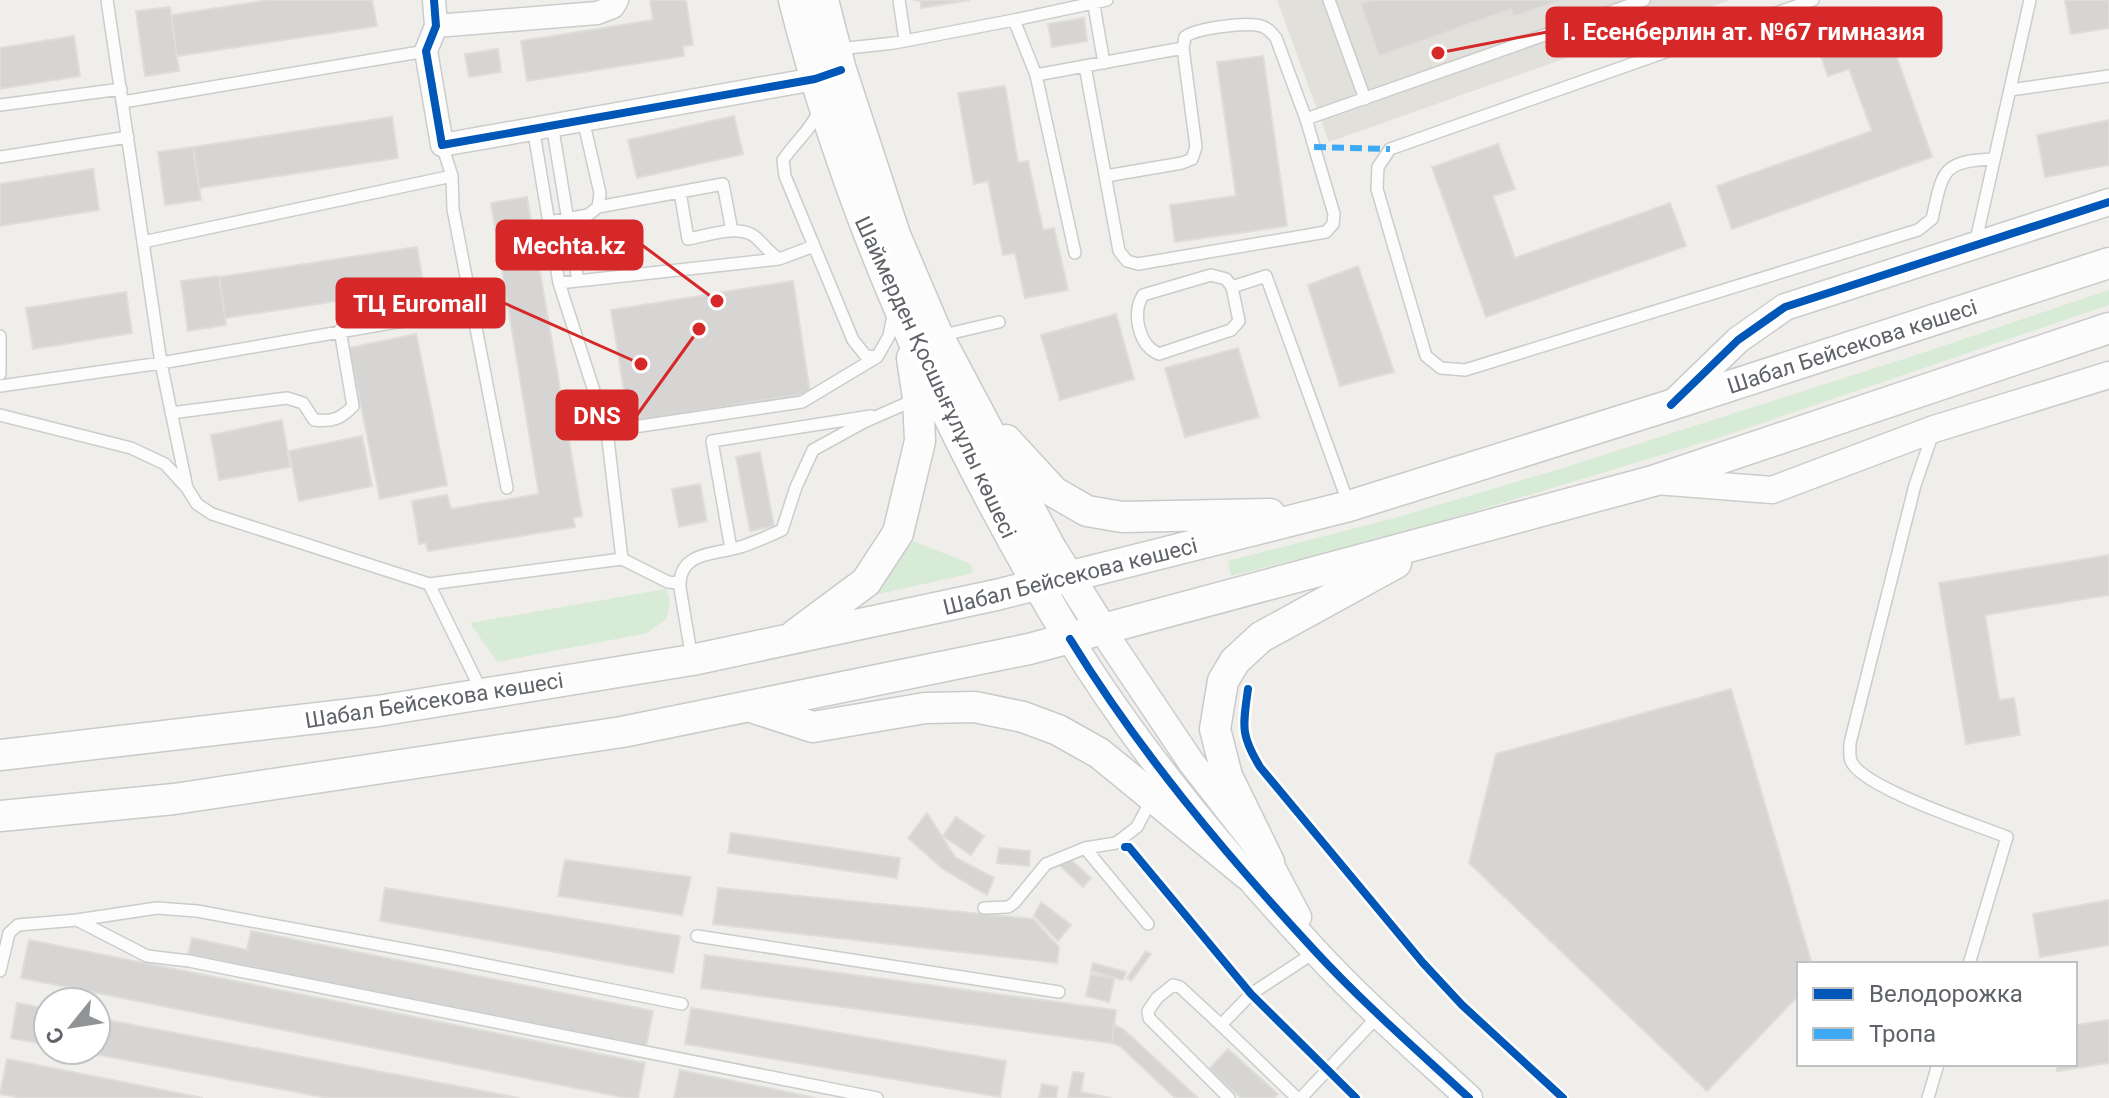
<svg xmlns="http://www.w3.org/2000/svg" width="2109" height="1098" font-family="Roboto,sans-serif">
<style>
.education{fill:#e2e0da}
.green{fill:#d8ebd6}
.building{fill:#d6d5d3;stroke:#deddd9;stroke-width:2}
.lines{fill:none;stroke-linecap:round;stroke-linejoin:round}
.service-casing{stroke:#cbcccc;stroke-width:14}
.minor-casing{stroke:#cbcccc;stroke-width:25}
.tertiary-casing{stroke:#cbcccc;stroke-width:29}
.secondary-casing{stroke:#cacacb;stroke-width:33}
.service{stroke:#fdfcfc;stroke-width:11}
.minor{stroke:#fdfcfc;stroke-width:22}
.tertiary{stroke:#fdfcfc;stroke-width:26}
.secondary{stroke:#fdfcfc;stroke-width:30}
.quiet{stroke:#3fa9f5;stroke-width:6;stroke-dasharray:12 6;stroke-linecap:butt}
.cycleway-casing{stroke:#fff;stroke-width:13}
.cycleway{stroke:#0057b8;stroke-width:8}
.labels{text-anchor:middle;stroke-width:7;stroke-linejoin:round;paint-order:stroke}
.street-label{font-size:22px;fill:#5f6368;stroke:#fff}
.leader{fill:none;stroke:#d62828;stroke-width:3}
.callout-dot{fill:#d62828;stroke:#fff;stroke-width:3}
.callout{fill:#d62828;stroke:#d62828;stroke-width:3}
.callout-label{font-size:24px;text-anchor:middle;font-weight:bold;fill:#fff}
</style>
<rect width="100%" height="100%" fill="#efeeea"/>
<path class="education" d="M1277,0H1730L1329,142Z"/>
<path class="green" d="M2109,290V305L1721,437L1403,533L1231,576L1228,561L1398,517L1563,468L1913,356Z
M910,540L971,564L973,573L874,595Z
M666,589L670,600L667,618L647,633L497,662L470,623Z"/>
<path class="building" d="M269,0H372L377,26L177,56L171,15Z
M650,0H686L693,45L683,46L684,56L527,81L521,41L653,20Z
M913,0H970L921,8V1Z
M1372,0H1561L1513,17L1511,9L1379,56L1361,4Z
M2065,0H2109V28L2071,34Z
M170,7L179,71L145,76L136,11Z
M1879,7L1932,157L1732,229L1717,186L1872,131L1849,69L1828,76L1812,31Z
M1084,18L1087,41L1052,47L1048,24Z
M74,36L80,76L0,89V48Z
M498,49L501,72L469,77L465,54Z
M1263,56L1287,226L1175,242L1170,205L1236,196L1217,62Z
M1005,86L1018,163L1028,161L1043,230L1054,228L1068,290L1025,298L1015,253L1003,255L988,181L974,184L958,93Z
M734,116L743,154L637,178L628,140Z
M392,117L398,158L199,188L193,147Z
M2109,120V165L2045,177L2037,135Z
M1498,144L1515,189L1493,196L1515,258L1670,203L1686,246L1486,317L1432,167Z
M193,147L201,200L165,205L158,152Z
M93,169L99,210L0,226V184Z
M527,197L582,516L573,518L575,527L428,551L426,543L419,544L412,501L447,495L451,509L539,494L491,203Z
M417,247L424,288L225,318L219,277Z
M1358,266L1394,372L1340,386L1308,285Z
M219,276L226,325L188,331L181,281Z
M793,281L810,393L629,422L611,310Z
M126,292L132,333L33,349L26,308Z
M1116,314L1134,379L1060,400L1041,335Z
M416,334L447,485L380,499L349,348Z
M1238,348L1259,417L1185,437L1165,368Z
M282,420L290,467L219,480L211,435Z
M362,436L372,486L299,501L289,451Z
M760,452L774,526L750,531L736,457Z
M700,484L707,521L679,527L672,489Z
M2109,555V595L1985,615L1999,700L2014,698L2020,735L1966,744L1939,583Z
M1731,689L1812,964H1799V995L1707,1091L1469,863L1496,754Z
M927,813L955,857L994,878L987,895L943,869L908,838Z
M956,817L984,836L971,855L943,836Z
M731,833L900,858L897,878L728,853Z
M999,848L1030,851L1029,866L997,863Z
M1068,857L1091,878L1083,887L1060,866Z
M565,860L691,877L682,915L558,896Z
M385,888L680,936L673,973L380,921Z
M718,888L1033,919L1059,947L1057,963L713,924Z
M2109,900V945L2040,957L2033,914Z
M1041,902L1071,925L1058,941L1034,916Z
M251,931L653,1011L646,1046L188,955L192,938L247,950Z
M29,940L645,1063L638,1098H627L21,978Z
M1146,951L1151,954L1131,981L1127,978Z
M705,955L1116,1010L1112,1043L701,988Z
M1093,963L1126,972L1123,980L1091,971Z
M1091,974L1114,979L1109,1002L1086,996Z
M17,1003L48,1009V1045L11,1038Z
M691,1008L1006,1061L1000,1097L685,1044Z
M96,1018L520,1098H328L73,1050H96Z
M2109,1020V1063L2057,1071L2056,1064H2075V1025Z
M1114,1025L1123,1029L1198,1098H1175L1120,1046L1112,1043Z
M1228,1049L1278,1094L1274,1098H1241L1209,1069Z
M7,1059L203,1098H22L0,1094Z
M680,1070L816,1098H674Z
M1073,1072L1084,1073L1081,1092L1112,1098H1068Z
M1042,1084L1058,1087L1056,1098H1039Z"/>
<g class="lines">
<defs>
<path id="service" d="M107,0L161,363L187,488L197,504L212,514L429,584L482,692
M899,0L905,40
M1093,0L1104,63
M1329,0L1365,99
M1813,0L1390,149L1378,167L1377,189L1426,356L1441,368L1465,370L1918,230L1932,219C1943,171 1941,161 1994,159
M1014,20L1107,0
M1183,48L1185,37C1196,28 1246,22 1261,26C1268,28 1272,33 1276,38L1306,119L1644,0
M839,49L894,43L1014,20L1036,75L1075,253
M1085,66L1119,251L1127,261L1138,264L1326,232L1333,224L1334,214L1306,119
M1036,75L1183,48L1196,147L1192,159L1182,163L1106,176
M2010,90L2109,76
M123,102L426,51
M0,105L121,89
M819,110C811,130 795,142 783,160L785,176L853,340L866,356L877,357
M552,124L578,281
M533,127L559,283L607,431L622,559L668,582L679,583
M0,157L128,137
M452,176L453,209L507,488
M680,192L688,239C706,236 737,224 754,236C763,243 768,252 779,259L814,246
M598,207L723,184L732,231
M549,222L588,215L598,207L600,193L583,119
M143,242L452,176L442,145
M1975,245L2030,0
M559,283L779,259
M1232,287L1226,279L1211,275L1143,295C1132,313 1138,345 1159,354L1231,330L1239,321L1232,287L1266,276L1349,505
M0,336V374
M939,336L999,322
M0,386L161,363L472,309
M171,413L287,398L303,403L314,420C332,422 341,419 353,406L340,330
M0,415L131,448L165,464L187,488
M607,431L802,402L877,357L889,336L893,315
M1933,433L1915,485L1850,743C1850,748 1849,756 1851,761C1862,788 1977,825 2007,837L1969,964
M731,549L712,441L871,416
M429,584L622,559
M692,659L680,588C678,551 714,555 740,547C754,543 768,536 782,530L796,487L813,450L864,422L914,400
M1085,848L1148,924
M984,908L1008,907L1014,903L1046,864L1085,848L1116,843L1137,827L1151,800
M77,920L147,956L189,961L877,1098
M697,936L1059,992
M0,971L9,933L18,925L77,920L157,908L197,911L452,958L682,1004
M1221,1025L1180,987L1173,985L1157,998L1148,1011L1149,1018L1229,1098
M1297,1098L1221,1025L1251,994L1315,952
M1301,1098L1379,1015
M1928,1098L1938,1064"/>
<path id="minor" d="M434,0L436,26L426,51L442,145L815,79L830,74
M436,26L597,13L613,7L617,0"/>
<path id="tertiary" d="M1671,405L1738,340L1785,307L2109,202
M1656,481L1772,490L1934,429L2109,375
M1103,631L1191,762L1269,862L1298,917
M1070,639C1139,751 1225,854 1315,951C1363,1003 1417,1050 1469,1098"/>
<path id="secondary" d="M794,0C851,225 950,440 1070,639
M823,0L841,70L895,235L938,336L1050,547L1103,631
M1006,440L1054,492L1087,511L1122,517L1270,514
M796,634L866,582L898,533L920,441L918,398L912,358
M751,707L813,727L925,708L975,707L1023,717L1058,730L1099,753L1248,875
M0,755L378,711L692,660L996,595L1349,506L1671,405L2109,263
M0,816L174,799L622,732L1029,649L1653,481L2109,328
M1269,862L1227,776L1215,729L1223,681L1235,661L1261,637L1396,563"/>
</defs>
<use href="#service" class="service-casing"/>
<use href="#minor" class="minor-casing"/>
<use href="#tertiary" class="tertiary-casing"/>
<use href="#secondary" class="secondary-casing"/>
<use href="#service" class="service"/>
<use href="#minor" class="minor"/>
<use href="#tertiary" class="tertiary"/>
<use href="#secondary" class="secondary"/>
<path class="quiet" d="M1314,147L1390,149"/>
<defs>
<path id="cycleway" d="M434,0L436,26L426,51L442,145L815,79L841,70
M1671,405L1738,340L1785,307L2109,202
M1070,639C1139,751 1225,854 1315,951C1363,1003 1417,1050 1469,1098
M1248,689C1243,726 1240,734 1260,767L1423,963L1462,1005L1563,1098
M1125,847H1129L1251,994L1356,1098"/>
</defs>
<use href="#cycleway" class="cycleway-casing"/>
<use href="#cycleway" class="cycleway"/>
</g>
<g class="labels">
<g class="street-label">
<text transform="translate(1852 346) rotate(-18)" y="8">Шабал Бейсекова көшесі</text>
<text transform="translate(936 377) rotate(65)" y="8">Шаймерден Қосшығұлұлы көшесі</text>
<text transform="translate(1070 576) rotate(-14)" y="8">Шабал Бейсекова көшесі</text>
<text transform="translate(434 700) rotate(-9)" y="8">Шабал Бейсекова көшесі</text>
</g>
</g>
<path class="leader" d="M1438 53L1547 32M717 301L642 245M641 364L504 303M699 329L637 415"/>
<g class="callout-dot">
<circle cx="1438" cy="53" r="8"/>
<circle cx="717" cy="301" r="8"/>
<circle cx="641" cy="364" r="8"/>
<circle cx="699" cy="329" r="8"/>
</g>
<g class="callout">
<rect x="1547" y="8" width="394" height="48" rx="8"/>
<rect x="497" y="221" width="145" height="48" rx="8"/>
<rect x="337" y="279" width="167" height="48" rx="8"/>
<rect x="557" y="391" width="80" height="48" rx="8"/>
</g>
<g class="callout-label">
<text x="1744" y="40">І. Есенберлин ат. №67 гимназия</text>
<text x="569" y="254">Mechta.kz</text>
<text x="420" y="312">ТЦ Euromall</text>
<text x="597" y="424">DNS</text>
</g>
<rect x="1797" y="962" width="280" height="104" fill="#ffffff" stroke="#bfc1c3" stroke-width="2"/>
<rect x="1813" y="988" width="40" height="12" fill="#0057b8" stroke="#bfc1c3" stroke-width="2"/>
<text x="1869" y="1002" font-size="24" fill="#5f6368">Велодорожка</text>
<rect x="1813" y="1028" width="40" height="12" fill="#3fa9f5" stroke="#bfc1c3" stroke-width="2"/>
<text x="1869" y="1042" font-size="24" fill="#5f6368">Тропа</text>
<g transform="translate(72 1026) rotate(240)"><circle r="38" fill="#ffffff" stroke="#bfc1c3" stroke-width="2"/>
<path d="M0-6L14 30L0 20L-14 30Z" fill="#919496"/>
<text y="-12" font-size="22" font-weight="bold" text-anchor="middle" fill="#5f6368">С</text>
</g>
</svg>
